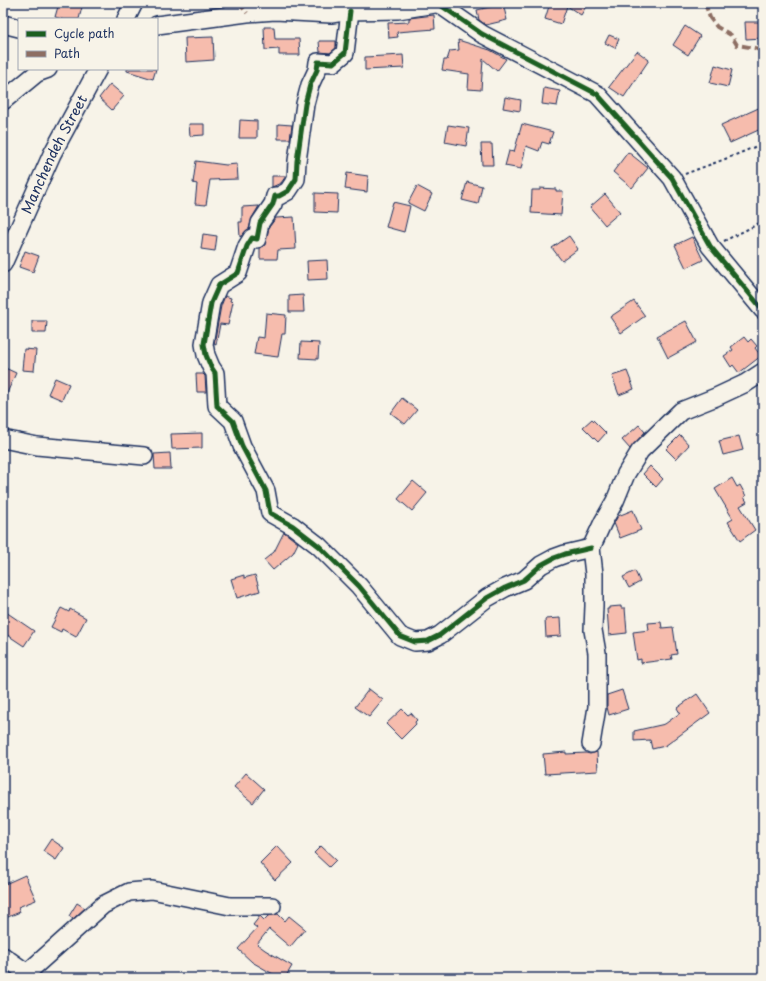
<svg xmlns="http://www.w3.org/2000/svg" width="766" height="981" font-family="'Playpen Sans',sans-serif">
<style>
.building{fill:#f6bcad;stroke:#1b2f5e}
.lines{fill:none;stroke-linecap:round;stroke-linejoin:round}
.minor-casing{stroke:#1b2f5e;stroke-width:20}
.path{stroke:#1b2f5e;stroke-width:2;stroke-dasharray:3 3;stroke-linecap:butt}
.minor{stroke:#f7f3e8;stroke-width:17}
.quiet{stroke:#8d6e63;stroke-width:4;stroke-dasharray:8 4;stroke-linecap:butt}
.cycleway-casing{stroke:#f7f3e8;stroke-width:8}
.cycleway{stroke:#1b5e20;stroke-width:5}
.labels{text-anchor:middle;stroke-width:3;stroke-linejoin:round;paint-order:stroke}
.street-label{font-size:14px;fill:#1b2f5e;stroke:#f7f3e8}
</style>
<rect width="100%" height="100%" fill="#f7f3e8"/>
<filter id="ink" filterUnits="userSpaceOnUse"><feTurbulence type="fractalNoise" baseFrequency=".025" numOctaves="2"/><feDisplacementMap in="SourceGraphic" scale="8" xChannelSelector="R" yChannelSelector="G"/><feConvolveMatrix kernelMatrix="1 2 1 2 8 2 1 2 1" color-interpolation-filters="sRGB"/></filter>
<g filter="url(#ink)">
<path class="building" d="M59,3H83L79,19H63L55,17Z
M550,3H588L581,15L567,6L561,24L545,19Z
M503,4L507,20L486,25L479,20L477,10Z
M434,15L435,29L397,32L398,37L389,38L388,23L409,22V18Z
M745,22H763V38L746,39Z
M685,26L700,36L688,55L673,45Z
M264,27H274L275,39H299L300,55H279V49L265,50Z
M609,35L619,39L615,48L605,43Z
M213,37L214,60L186,62L185,38Z
M458,40L490,50L506,59L497,71L483,59L481,90L468,89L469,74L442,70L444,60H447L450,51L459,50Z
M319,41H336V48L330,53L320,52Z
M637,51L649,60L624,97L609,87Z
M403,55L404,68L365,70V57Z
M715,65L732,70L728,87L710,83Z
M127,69H156L153,79L127,71Z
M110,84L124,96L112,110L99,98Z
M544,88L560,91L557,106L542,104Z
M505,97L521,100L520,111L503,108Z
M763,106V128L730,143L721,125Z
M240,120L257,121V138H239Z
M189,124H204V135L190,136Z
M278,124L292,125L290,139H278Z
M522,124L553,132L549,144L542,142L539,151L526,146L521,169L505,166L509,151L514,152Z
M448,125L469,128L466,146L445,142Z
M481,144H492L493,165H482Z
M628,152L648,168L632,188L613,172Z
M196,161L226,165L237,164L238,179L210,180L206,205L195,204L197,184L193,183Z
M347,173L368,176L367,192L345,189Z
M272,176H286L281,183L272,187Z
M467,182L482,186L478,204L462,200Z
M417,186L432,194L424,211L408,203Z
M540,188L556,189V191H563L561,215L531,213L532,190H540Z
M315,193L338,194L337,213L315,212Z
M605,194L620,212L605,225L590,207Z
M393,202L410,206L404,232L386,227Z
M259,206L252,218L249,229L240,237L239,222H242V207Z
M294,217L296,249L278,250L277,259H260V248L265,245L269,227L276,218Z
M203,234L217,236L215,251L201,249Z
M569,236L578,249L562,261L552,248Z
M692,237L703,260L686,268L675,245Z
M25,251L39,256L33,272L19,267Z
M327,260L328,279L308,280L307,261Z
M303,295L304,312H289V296Z
M225,296L231,298L230,301L233,302L228,325L220,324L216,345L214,344L221,306Z
M634,301L645,316L621,333L610,317Z
M266,313L286,315L285,334H282L278,357L254,354L257,337L264,338Z
M32,321H47L46,333H32Z
M686,321L697,342L668,358L657,336Z
M744,337L748,342L751,339L757,346L755,348L761,356L739,373L733,365L731,367L724,356L733,350L731,347Z
M301,342L319,343L318,359L300,358Z
M24,349L36,350L34,371L22,370Z
M3,367L16,373L3,402Z
M627,371L634,389L619,395L612,376Z
M196,374H203L205,376L206,392H197Z
M55,378L69,384L62,400L48,394Z
M402,398L417,410L405,424L391,413Z
M592,419L606,433L598,442L583,427Z
M639,425L645,432L630,449L622,440Z
M202,433V448L172,449L171,434Z
M680,435L689,445L676,459L666,449Z
M739,436L743,450L723,455L719,441Z
M170,453L171,469H155L154,454Z
M650,466L663,479L656,487L643,474Z
M732,478L737,487L740,485L746,496L744,497L747,502L740,506L755,530L740,541L728,522L733,519L715,489Z
M413,481L427,493L412,511L398,499Z
M633,510L641,530L620,538L614,523L618,516Z
M284,532L298,543L293,553L273,570L264,560L274,552Z
M635,571L640,582L629,588L623,577Z
M244,575V578L255,575L260,591L237,598L231,579Z
M621,606V608H625L627,633L609,635L607,609H609V607Z
M61,608L69,612L70,609L86,618L76,637L62,629L61,632L51,627Z
M3,610L34,631L24,646L3,632Z
M560,618L561,636L546,637L545,619Z
M661,622L662,628L673,627L677,654L671,655L672,659L641,663V659L637,660L633,632L649,630L648,623Z
M369,689L383,700L369,717L355,707Z
M622,690L628,709L609,715L607,707V695Z
M697,694L710,713L665,746L652,749L650,740L634,741V731L665,724L680,713L677,708Z
M402,709L408,715L411,713L417,720L415,722L416,724L401,739L386,724Z
M566,752V754L586,753L590,754L597,752L598,771L545,774L543,754Z
M246,773L264,789L253,803L234,787Z
M51,839L64,848L56,860L43,851Z
M277,846L293,863L275,880L260,863Z
M321,846L336,860L329,867L314,853Z
M25,875L36,900L18,907L20,912L3,919V885Z
M77,903L85,908L73,919L69,916Z
M278,914L285,921L289,916L305,929L290,947L269,929L257,944L265,950L292,966L285,978H280L252,962L238,949L257,928L253,925L260,916L264,920L268,916Z"/>
<g class="lines">
<defs>
<g id="minor">
<path d="M439,4L482,34L597,94L672,178L710,246L763,310"/>
<path d="M350,11L345,53L333,63L318,62L317,70L310,85L305,104L297,161L296,179L288,191L279,196H275L273,204L260,223L257,239L252,238L247,246L238,273L219,285L211,303L204,344L206,355L211,367L215,373L217,406L233,421L242,446L266,491L270,513L293,526L319,546L359,586L400,636L415,642L428,641L440,635L487,598L505,588L524,580L541,565L554,558L565,554L591,548"/>
<path d="M126,19L134,3"/>
<path d="M3,24L19,28"/>
<path d="M157,25L247,13L275,11L331,14L350,11L398,10L441,3"/>
<path d="M3,101L37,73L48,69"/>
<path id="s1" d="M3,264L52,154L98,69"/>
<path d="M3,439L37,446L144,456"/>
<path d="M591,744L597,707V653L593,630L594,606V574L591,548L603,522L615,501L626,474L640,451L681,411L716,397L746,383L763,372"/>
<path d="M3,956L27,973L30,978"/>
<path d="M27,973L103,905L129,892L152,890L230,906H272"/>
</g>
</defs>
<use href="#minor" class="minor-casing"/>
<path class="path" d="M685,174C711,164 738,155 763,143
M724,241L758,224L763,217"/>
<use href="#minor" class="minor"/>
<path class="quiet" d="M239,3L247,13
M705,3L710,18L717,27L731,35L737,45L755,48L763,52"/>
<defs>
<path id="cycleway" d="M439,4L482,34L597,94L672,178L710,246L763,310
M350,11L345,53L333,63L318,62L317,70L310,85L305,104L297,161L296,179L288,191L279,196H275L273,204L260,223L257,239L252,238L247,246L238,273L219,285L211,303L204,344L206,355L211,367L215,373L217,406L233,421L242,446L266,491L270,513L293,526L319,546L359,586L400,636L415,642L428,641L440,635L487,598L505,588L524,580L541,565L554,558L565,554L591,548"/>
</defs>
<use href="#cycleway" class="cycleway-casing"/>
<use href="#cycleway" class="cycleway"/>
</g>
</g>
<g class="labels">
<g class="street-label">
<text dy="5" stroke="none"><textPath href="#s1" startOffset="121">Manchendeh Street</textPath></text>
</g>
</g>
<rect width="766" height="981" fill="none" stroke="#f7f3e8" stroke-width="16"/>
<rect x="8" y="8" width="750" height="965" fill="none" stroke="#1b2f5e" stroke-width="1.5" filter="url(#ink)"/>
<rect x="18" y="18" width="140" height="52" fill="#f7f3e8" stroke="#9fa5b1"/>
<rect x="26" y="31" width="20" height="6" fill="#1b5e20" stroke="#9fa5b1"/>
<text x="54" y="38" font-size="12" fill="#1b2f5e">Cycle path</text>
<rect x="26" y="51" width="20" height="6" fill="#8d6e63" stroke="#9fa5b1"/>
<text x="54" y="58" font-size="12" fill="#1b2f5e">Path</text>
</svg>
